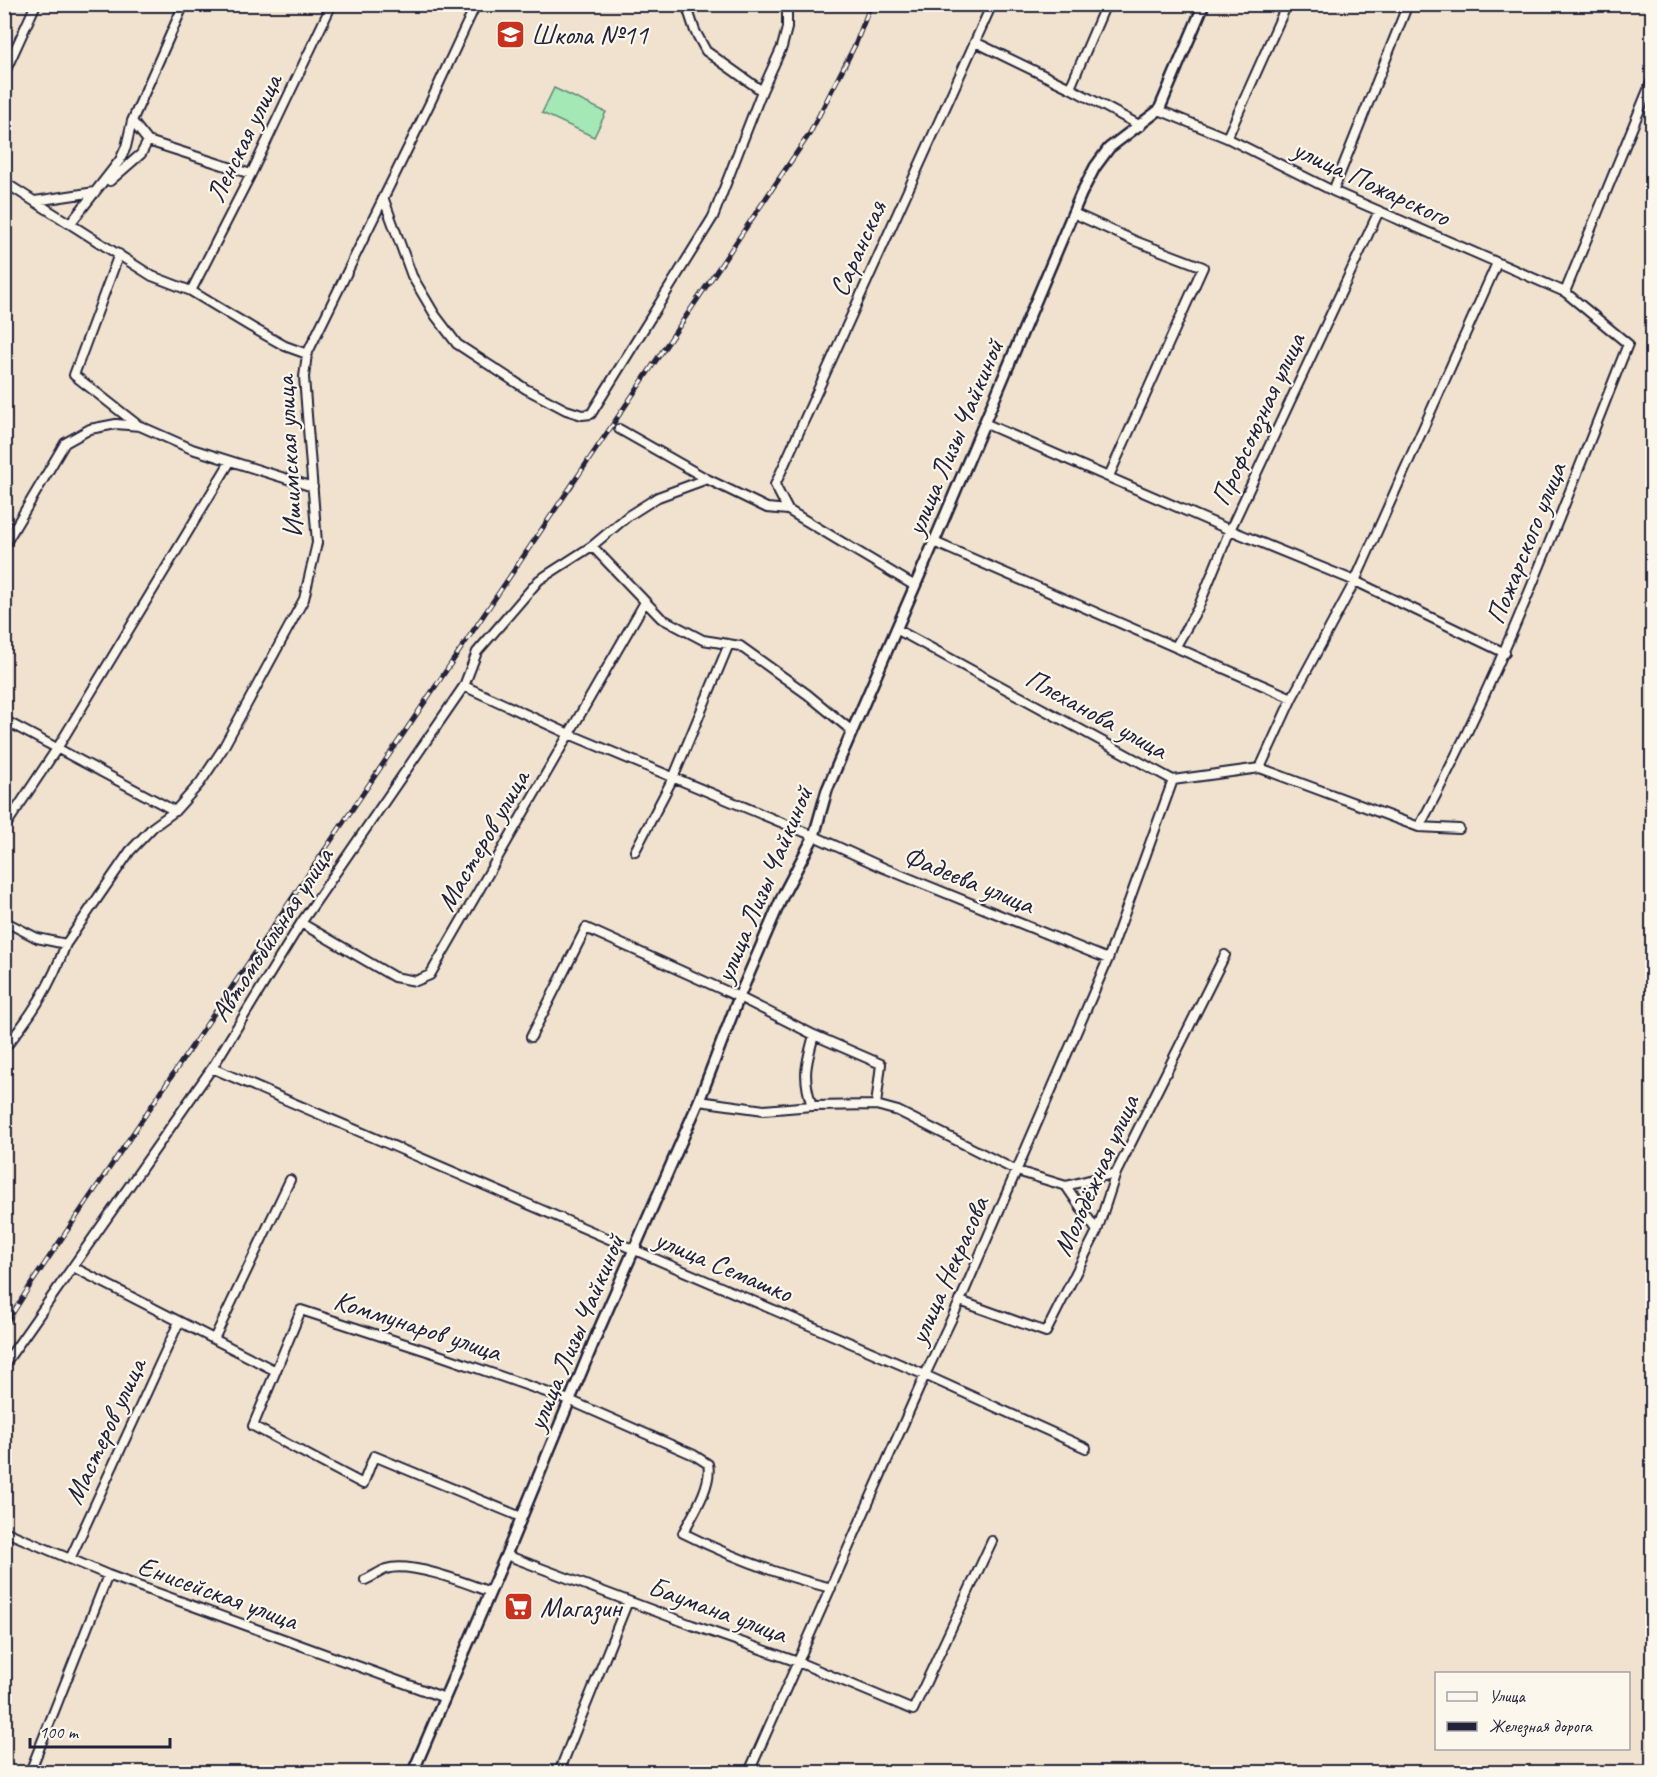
<svg xmlns="http://www.w3.org/2000/svg" width="1657" height="1777" font-family="Caveat,sans-serif">
<style>
.green{fill:#a3e8b5;stroke:#628578;stroke-width:1.5}
.lines{fill:none;stroke-linecap:round;stroke-linejoin:round}
.minor-casing{stroke:#22223b;stroke-width:12}
.tertiary-casing{stroke:#22223b;stroke-width:14}
.minor{stroke:#fbf7ec;stroke-width:8}
.tertiary{stroke:#fbf7ec;stroke-width:9}
.rail-casing{stroke:#22223b;stroke-width:5}
.rail{stroke:#fbf7ec;stroke-width:3;stroke-dasharray:9;stroke-linecap:butt}
.labels{text-anchor:middle;stroke-width:4.5;stroke-linejoin:round;paint-order:stroke}
.poi-label{font-size:28px;fill:#22223b;stroke:#fbf7ec;text-anchor:start}
.street-label{font-size:28px;fill:#22223b;stroke:#fbf7ec}
</style>
<rect width="100%" height="100%" fill="#f0e2ce"/>
<filter id="ink" filterUnits="userSpaceOnUse"><feTurbulence type="fractalNoise" baseFrequency=".0167" numOctaves="2"/><feDisplacementMap in="SourceGraphic" scale="12" xChannelSelector="R" yChannelSelector="G"/><feConvolveMatrix kernelMatrix="1 2 1 2 8 2 1 2 1" color-interpolation-filters="sRGB"/></filter>
<g filter="url(#ink)">
<path class="green" d="M554,88L606,112L594,137L542,113Z"/>
<g class="lines">
<defs>
<path id="minor" d="M686,4L695,31L706,51L762,91
M1106,4L1070,88L1141,126
M687,8L700,4
M975,42L1070,88
M4,74L36,4
M1159,110L1227,138L1333,191L1565,292L1628,344C1563,507 1503,672 1419,827
M132,121L148,141L251,174
M1227,138L1287,4
M110,181L141,154L148,141
M4,182L152,276L191,291L251,327L285,346L307,354
M1333,191L1408,4
M383,197L412,276L435,315L457,344L526,389L566,410L582,415L591,414L713,217L762,91L782,47L787,28V4
M35,201L95,192
M1073,213L1135,241L1203,267L1109,476
M70,224L120,160L126,147L132,121L184,4
M119,254L74,375L139,426
M191,291L251,174L332,4
M1565,292L1652,80
M984,423L1230,530L1355,581L1505,653
M619,429L707,479L767,508L788,510L915,586
M788,510L775,485L992,4
M934,542L1292,698
M4,546L65,443L90,429L116,424L140,426L192,449L313,487
M592,546L661,618L703,640L740,646L807,694L852,731
M896,629L1173,780L1260,768L1419,827L1459,829
M1176,646L1198,608L1230,530L1379,211
M464,686L569,734L814,836L884,868L1108,959
M4,720L175,811
M1260,768L1292,698L1355,581L1497,263
M4,828L58,747L230,462
M635,851L674,776L729,644
M4,921L37,938L66,944L130,851L153,827L175,811L200,783L222,750L304,599L317,543L304,377L307,354L430,103L476,4
M301,923L394,977L416,981L430,975L645,602
M531,1037L586,928L739,997L814,1035L881,1064L876,1105
M4,1049C32,1015 51,985 66,944
M212,1068L925,1375L1086,1448
M699,1101L764,1110L812,1106L876,1105L898,1111L1017,1171L1066,1186L1116,1173
M812,1106C802,1076 806,1065 814,1035
M1066,1186L1097,1231
M73,1267L276,1371
M960,1301L1046,1332L1097,1231L1116,1173L1225,955
M214,1339L290,1180
M4,1365L212,1068L301,923L464,686L477,652L539,580L592,546L628,516L658,497L707,479
M521,1517L374,1456L363,1484L253,1426L301,1310L436,1354L569,1400L694,1455L708,1464C713,1484 692,1516 683,1533C731,1557 779,1575 831,1588
M4,1531L108,1575L445,1698
M506,1555L692,1625L798,1662L913,1710L992,1541
M70,1559L179,1322
M365,1580C372,1577 379,1572 386,1569C411,1561 466,1583 490,1592
M30,1772L108,1575
M559,1772L628,1601
M749,1772L925,1375L960,1301L1108,959L1173,780"/>
<path id="tertiary" d="M413,1772L506,1555L597,1334L699,1101L739,997L783,895L814,836L827,790L840,759L934,542L1081,194L1095,167L1109,148L1159,110L1204,4"/>
</defs>
<use href="#minor" class="minor-casing"/>
<use href="#tertiary" class="tertiary-casing"/>
<use href="#minor" class="minor"/>
<use href="#tertiary" class="tertiary"/>
<defs>
<path id="rail" d="M4,1327L33,1281L810,133L856,43L871,4"/>
</defs>
<use href="#rail" class="rail-casing"/>
<use href="#rail" class="rail"/>
</g>
</g>
<defs>
<symbol id="school-square" viewBox="-11 -11 22 22"><rect x="-9" y="-9" width="18" height="18" rx="4" fill="#c8321e" stroke="#fbf7ec"/><path d="M0-5L7-2L0 1L-7-2ZM-4 1L0 2.5L4 1V4Q0 6-4 4Z" fill="#fff"/></symbol>
<symbol id="supermarket-square" viewBox="-11 -11 22 22"><rect x="-9" y="-9" width="18" height="18" rx="4" fill="#c8321e" stroke="#fbf7ec"/><path d="M-6-5.5h2.5l.6 2H6L4.5 2H-2.5L-4.4-4H-6ZM-1.5 3.2a1.3 1.3 0 1 0 .1 0ZM3 3.2a1.3 1.3 0 1 0 .1 0Z" fill="#fff"/></symbol>
</defs>
<g fill-rule="evenodd">
<use href="#school-square" x="494" y="18" width="33" height="33"/>
<use href="#supermarket-square" x="502" y="1590" width="33" height="33"/>
</g>
<g class="labels">
<g class="poi-label">
<text x="531" y="44">Школа №11</text>
<text x="540" y="1617">Магазин</text>
</g>
<g class="street-label">
<text transform="translate(243 138) rotate(-64)" y="10">Ленская улица</text>
<text transform="translate(1372 182) rotate(25)" y="10">улица Пожарского</text>
<text transform="translate(857 248) rotate(-66)" y="10">Саранская</text>
<text transform="translate(1257 419) rotate(-65)" y="10">Профсоюзная улица</text>
<text transform="translate(954 437) rotate(-67)" y="10">улица Лизы Чайкиной</text>
<text transform="translate(288 457) rotate(-93)" y="10">Ишимская улица</text>
<text transform="translate(1525 543) rotate(-68)" y="10">Пожарского улица</text>
<text transform="translate(1097 713) rotate(29)" y="10">Плеханова улица</text>
<text transform="translate(482 840) rotate(-60)" y="10">Мастеров улица</text>
<text transform="translate(969 879) rotate(22)" y="10">Фадеева улица</text>
<text transform="translate(763 884) rotate(-67)" y="10">улица Лизы Чайкиной</text>
<text transform="translate(271 934) rotate(-57)" y="10">Автомобильная улица</text>
<text transform="translate(1095 1175) rotate(-66)" y="10">Молодёжная улица</text>
<text transform="translate(724 1265) rotate(23)" y="10">улица Семашко</text>
<text transform="translate(948 1270) rotate(-66)" y="10">улица Некрасова</text>
<text transform="translate(418 1325) rotate(18)" y="10">Коммунаров улица</text>
<text transform="translate(575 1332) rotate(-67)" y="10">улица Лизы Чайкиной</text>
<text transform="translate(104 1431) rotate(-65)" y="10">Мастеров улица</text>
<text transform="translate(218 1592) rotate(20)" y="10">Енисейская улица</text>
<text transform="translate(718 1609) rotate(20)" y="10">Баумана улица</text>
</g>
</g>
<rect width="1657" height="1777" fill="none" stroke="#fbf7ec" stroke-width="24"/>
<rect x="12" y="12" width="1633" height="1753" fill="none" stroke="#22223b" stroke-width="2" filter="url(#ink)"/>
<rect x="1435" y="1672" width="195" height="78" fill="#fbf7ec" stroke="#a4a2a5" stroke-width="1.5"/>
<rect x="1447" y="1692" width="30" height="9" fill="#fbf7ec" stroke="#a4a2a5" stroke-width="1.5"/>
<text x="1489" y="1702" font-size="18" fill="#22223b">Улица</text>
<rect x="1447" y="1722" width="30" height="9" fill="#22223b" stroke="#a4a2a5" stroke-width="1.5"/>
<text x="1489" y="1732" font-size="18" fill="#22223b">Железная дорога</text>
<path d="M30 1738v9h140v-9" fill="none" stroke="#22223b" stroke-width="3"/>
<text x="39" y="1738" font-size="18" fill="#22223b" stroke="#fbf7ec" stroke-width="4.5" paint-order="stroke">100 m</text>
</svg>
